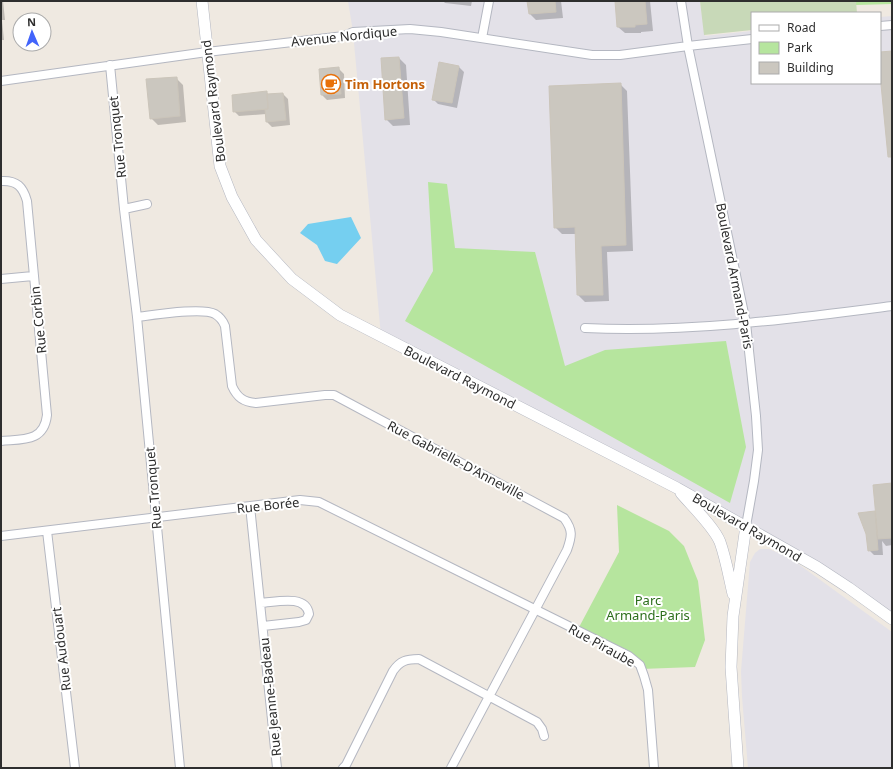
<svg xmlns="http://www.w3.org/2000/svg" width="893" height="769" font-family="'Noto Sans',sans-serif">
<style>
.industrial{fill:#e3e1e8}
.green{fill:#b6e59e}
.cemetery{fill:#c8d9b8}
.water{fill:#75cff0}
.shadow{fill:#0003}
.building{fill:#cbc7bf;stroke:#cbc5ba}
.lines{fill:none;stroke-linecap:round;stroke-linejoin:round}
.street-casing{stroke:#b4b7c1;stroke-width:10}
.secondary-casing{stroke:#b4b7c1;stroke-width:12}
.street{stroke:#fff;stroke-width:8}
.secondary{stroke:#fff;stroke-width:11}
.labels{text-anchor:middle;stroke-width:4;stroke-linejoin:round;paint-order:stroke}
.street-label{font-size:13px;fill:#2e2e2e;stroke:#fff}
.food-label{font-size:13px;font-weight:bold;fill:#c56008;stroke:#fff;text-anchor:start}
.park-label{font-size:13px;fill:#2c6e1b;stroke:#fff}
</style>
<rect width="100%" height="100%" fill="#efe9e1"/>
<path class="industrial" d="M348,1H700L705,36L752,31V83H880V17L892,16V619L817,567L381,336L353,32Z
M760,549H769L790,558L892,632V768H748L742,697L741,671L750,562L755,553Z"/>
<path class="green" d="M856,1H892V4L856,5Z
M428,182L447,184L455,248L535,252L565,366L605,350L726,341L746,447L730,503L405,321L433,271Z
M617,505L669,531L684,546L698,581L705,640L695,667L641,669L639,665L577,631L619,552Z"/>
<path class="cemetery" d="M700,1H856L857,13H752V30L704,35Z"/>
<path class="water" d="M351,217L361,238L337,264L325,261L317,245L300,233L308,224Z"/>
<path class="shadow" d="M1,1H3L5,20H2L4,40H1Z
M443,1H472L471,6L445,3Z
M528,1H561L563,18L536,20L530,14Z
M616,1H650L653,31L641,32V33H625L618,27Z
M399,58L406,65L410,125L393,126L386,119L382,59Z
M459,67L464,72L457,108L438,104L433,99Z
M338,68L344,74L345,98L327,100L322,95Z
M176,78L183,85L186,122L158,125L151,118Z
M620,84L627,91L633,251L607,252L609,301L585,302L578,295L576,234H562L555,227Z
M266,92L269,95L283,94L288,99L290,125L272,127L267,122L266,114L239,116L234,111Z
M892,484V545L886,546L882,541L883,555H874L869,550L867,533L875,512L877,515Z"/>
<path class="building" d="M527,1H555L556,12L529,14Z
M615,1H645L647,24L635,25V27H617Z
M892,51V157H888L880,74V52Z
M399,57L404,118L385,120L381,58Z
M439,62L459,66L452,103L432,100Z
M339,67L341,94L321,95L319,69Z
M177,77L180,116L150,119L146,79Z
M621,83L626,245L601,246L603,295H577L575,227L554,228L549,86Z
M267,91L268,109L233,112L232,95Z
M283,93L286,120L266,122L265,109H268L267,94Z
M892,483V538L878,539L873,485Z
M875,511L878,550L868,551L866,534L858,513Z"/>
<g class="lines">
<defs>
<path id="street" d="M681,1L688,46L746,323L756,416L758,450L754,481L746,526
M880,26L892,25
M482,38L489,1
M110,65L124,209L137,317L180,768
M1,81L207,52L344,36L353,32L410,29L441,32L592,55H620L688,46L752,39
M1,181C17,180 23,187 27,201L47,415C44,442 23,439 1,441
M124,209L147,204
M1,279L33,276
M137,317C154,315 202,307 215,314C220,317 223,321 225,326L232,386C237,397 243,402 256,403L325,395H334L564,518C573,530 572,536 567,550L451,768
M585,328C688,333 791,319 892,306
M250,506L277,768
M47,531L75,768
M1,536L300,500L319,502L629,656L640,665L644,676L648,690L654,768
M261,603C276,602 306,594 309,614L306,620L299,622L263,626
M343,768L346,765L393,671C400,661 406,659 419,659L537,722L542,729L544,736"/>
<path id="secondary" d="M202,1L220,166L232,197L256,240L292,279L340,315L677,488L817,567L849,588L892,619
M681,493C692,506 714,527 720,542C726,559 729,577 733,594
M738,768L731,667L733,616L746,526"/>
</defs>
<use href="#street" class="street-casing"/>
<use href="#secondary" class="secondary-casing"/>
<use href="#street" class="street"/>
<use href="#secondary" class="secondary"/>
</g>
<defs>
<symbol id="cafe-ring" viewBox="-11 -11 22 22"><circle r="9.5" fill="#fff" stroke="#e8710a" stroke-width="1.5"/><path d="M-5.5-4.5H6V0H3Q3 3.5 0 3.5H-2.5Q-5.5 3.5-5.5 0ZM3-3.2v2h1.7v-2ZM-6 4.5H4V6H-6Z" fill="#e8710a"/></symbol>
</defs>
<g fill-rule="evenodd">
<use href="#cafe-ring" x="320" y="73" width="22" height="22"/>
</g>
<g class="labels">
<g class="street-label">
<text transform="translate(344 36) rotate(-6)" y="5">Avenue Nordique</text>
<text transform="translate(213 101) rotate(-97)" y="5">Boulevard Raymond</text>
<text transform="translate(117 137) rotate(-96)" y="5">Rue Tronquet</text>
<text transform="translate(735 276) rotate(79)" y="5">Boulevard Armand-Paris</text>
<text transform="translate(38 320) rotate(-96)" y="5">Rue Corbin</text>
<text transform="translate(460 377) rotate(27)" y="5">Boulevard Raymond</text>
<text transform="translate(456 460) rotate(28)" y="5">Rue Gabrielle-D'Anneville</text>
<text transform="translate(153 488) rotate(-95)" y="5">Rue Tronquet</text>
<text transform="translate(268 505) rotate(-6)" y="5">Rue Borée</text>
<text transform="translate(747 527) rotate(30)" y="5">Boulevard Raymond</text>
<text transform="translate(602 645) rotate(29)" y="5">Rue Piraube</text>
<text transform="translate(61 649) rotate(-97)" y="5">Rue Audouart</text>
<text transform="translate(270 697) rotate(-96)" y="5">Rue Jeanne-Badeau</text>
</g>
<g class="food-label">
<text x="345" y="89">Tim Hortons</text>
</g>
<g class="park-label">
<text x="648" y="605">Parc<tspan x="648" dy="15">Armand-Paris</tspan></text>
</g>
</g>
<rect width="893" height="769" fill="none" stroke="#2e2e2e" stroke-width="4"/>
<rect x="751" y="12" width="130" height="72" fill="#ffffff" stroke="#ababab"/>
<rect x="759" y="25" width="20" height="6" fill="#ffffff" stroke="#ababab"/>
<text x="787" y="32" font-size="12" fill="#2e2e2e">Road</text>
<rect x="759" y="42" width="20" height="12" fill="#b6e59e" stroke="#ababab"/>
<text x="787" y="52" font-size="12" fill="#2e2e2e">Park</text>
<rect x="759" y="62" width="20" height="12" fill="#cbc7bf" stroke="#ababab"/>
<text x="787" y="72" font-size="12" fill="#2e2e2e">Building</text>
<g transform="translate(32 32) rotate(358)"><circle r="19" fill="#ffffff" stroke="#ababab"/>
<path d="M0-3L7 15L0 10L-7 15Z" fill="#4264fb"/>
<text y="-6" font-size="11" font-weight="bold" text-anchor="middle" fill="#2e2e2e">N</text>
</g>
</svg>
